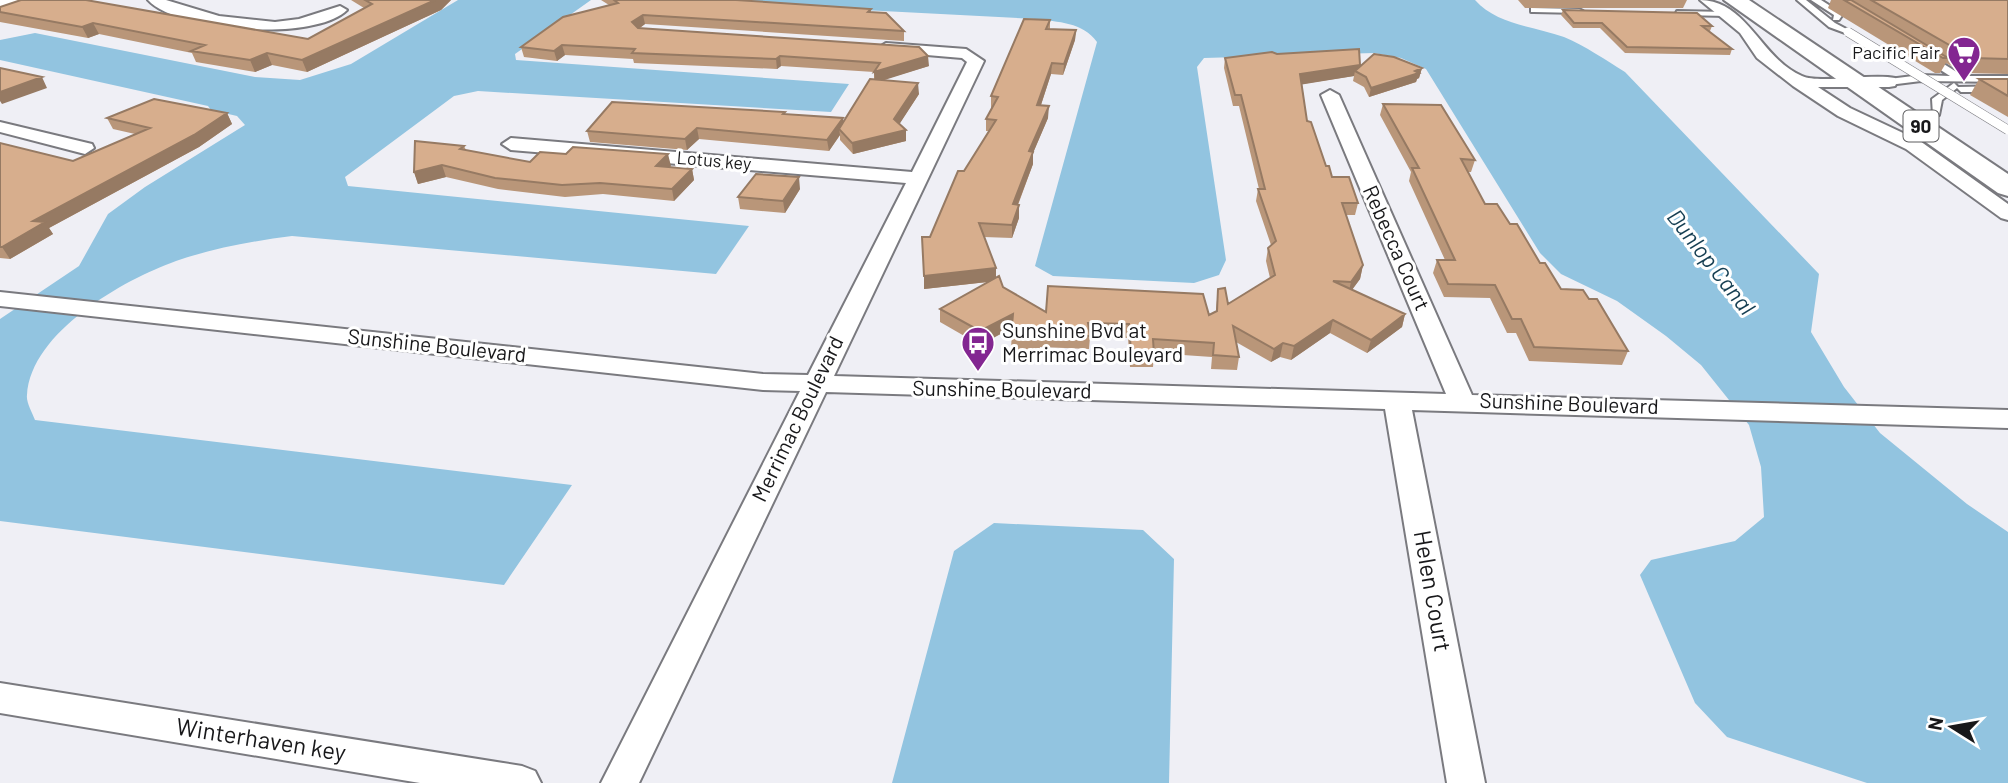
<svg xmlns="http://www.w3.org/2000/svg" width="2008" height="783" font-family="Barlow,sans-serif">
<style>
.water{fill:#92c4e0}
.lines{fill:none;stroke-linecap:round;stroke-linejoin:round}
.lane-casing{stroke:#7a7a7f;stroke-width:4}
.street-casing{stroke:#7a7a7f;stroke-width:4}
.secondary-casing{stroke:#7a7a7f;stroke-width:4}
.primary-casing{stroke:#7a7a7f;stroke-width:4}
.lane{fill:#fff;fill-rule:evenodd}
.street{fill:#fff;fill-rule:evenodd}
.secondary{fill:#fff;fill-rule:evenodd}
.primary{fill:#fff;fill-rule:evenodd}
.lane-bridge-casing{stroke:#7a7a7f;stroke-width:10;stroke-linecap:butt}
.lane-bridge{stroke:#fff;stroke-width:9}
.wall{fill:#b99679}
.shaded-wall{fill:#967a63}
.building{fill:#d7ae8d;stroke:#967a63;stroke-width:2}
.labels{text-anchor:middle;stroke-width:6;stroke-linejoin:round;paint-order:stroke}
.far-poi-label{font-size:18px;fill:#18181a;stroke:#fff;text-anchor:end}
.far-street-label{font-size:18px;fill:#18181a;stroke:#fff}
.shield{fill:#fff;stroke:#5d5d5f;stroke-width:2}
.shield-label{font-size:19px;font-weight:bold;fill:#18181a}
.street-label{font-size:21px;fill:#18181a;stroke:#fff}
.poi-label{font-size:21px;fill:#18181a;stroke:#fff;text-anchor:start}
.water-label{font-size:23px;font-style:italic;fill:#153e52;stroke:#fff}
.near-street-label{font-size:24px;fill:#18181a;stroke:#fff}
</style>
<rect width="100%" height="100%" fill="#efeff5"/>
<path class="water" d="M458,0H591L515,54L516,60L849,84L831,112L478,91L454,96L345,177L348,186L749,226L716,274L292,236C253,241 214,248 176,261C123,280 31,332 27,395C26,402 32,412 35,420L572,485L504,585L0,521V319L79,266L108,214L145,187L245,125L237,116L211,110L208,106L0,60V40L35,33L255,77L300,80L351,64Z
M673,0H1475C1497,25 1534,26 1564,37C1585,46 1606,60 1625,72L1819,274L1811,332L1844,387L1880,433L1967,504L2008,532V783H1867L1727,737L1695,703L1640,575L1651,560L1735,541L1764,517L1761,467L1749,425L1701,365L1666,336L1617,301L1561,274L1540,253L1426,69L1401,58L1374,53L1204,58L1197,67L1226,260L1219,275L1194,283L1053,276L1035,266L1097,42C1083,22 1058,22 1035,19Z
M994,523L1143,530L1174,559L1169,783H892L954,551Z"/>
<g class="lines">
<defs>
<path id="lane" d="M1797,0H1806L1835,23L1852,32L1848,34L1829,27Z
M1811,0H1821L1843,14L1839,20H1833L1834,15Z
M1531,8L1579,9L1583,11L1579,13L1534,12H1531Z
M1677,11L1727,12L1731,14L1727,16L1680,15L1676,13Z
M1925,56H1931L1963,76H2008V82L1921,81L1889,85L1885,82L1889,79L1921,75L1950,76L1925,60Z
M1954,83L1958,87L2008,86V92H1961L1957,88L1942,100L1939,115H1933L1932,99Z"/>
<path id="street" d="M148,0H166L219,16L275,22L299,19L340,6L347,10C315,42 177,32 148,0Z
M1700,0C1747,0 1761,59 1802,76C1819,84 1872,73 1895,78L1897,82L1895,86L1889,87H1818L1850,108L1920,141L2008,204V220L2001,218L1906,149L1838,116L1793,86L1757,58L1740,33Z
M886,43L966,49L984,61L834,376L1446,394L1321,95L1330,90L1339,95L1472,395L2008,410V428L1412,410L1485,783H1447L1385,409L826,392L639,783H601L800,391L763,390L0,306V292L763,374L808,375L906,183L511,150L502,144L511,138L912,172L967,62L962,58L880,51L878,48Z
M0,122L92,144L94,148L85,154L0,132Z
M0,683L522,766L535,771L541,783H420L0,713Z"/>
<path id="secondary" d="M0,0H23L19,4L0,10Z"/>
<path id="primary" d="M1724,0H1749L2008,174V196L1998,193Z"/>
</defs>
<use href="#lane" class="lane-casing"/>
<use href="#street" class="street-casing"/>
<use href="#secondary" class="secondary-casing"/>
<use href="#primary" class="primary-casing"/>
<use href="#lane" class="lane"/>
<use href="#street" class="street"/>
<use href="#secondary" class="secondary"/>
<use href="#primary" class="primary"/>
<defs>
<path id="lane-bridge" d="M1848,32L2008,130"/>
</defs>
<use href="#lane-bridge" class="lane-bridge-casing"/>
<use href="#lane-bridge" class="lane-bridge"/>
</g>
<path class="wall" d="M351,0H451L441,10L307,72L272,65L255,72L196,62L192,53L99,34L88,38L0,22V7L308,39L364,8Z
M601,0H736L871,9V12L904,31V41L645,24L640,28L929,66L882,80L919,94L899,124L906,130V141L853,154L840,140V135L829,151L699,139L687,150L590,142L587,131L785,114L843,122L874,80V72L781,66L777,69L634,63L633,59L565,55L557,61L524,57L521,47L609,5Z
M1518,0H1687L1683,8H1525Z
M1831,0H2008V74L1964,73L1946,63L1940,73H1935L1828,8Z
M1563,10L1712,26L1710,31H1709L1732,49L1730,55L1625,53L1600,28H1573L1561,15Z
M1050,20V29L1076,30L1075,40L1063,75L1051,74L1041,105L1048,118L1033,153V164L1018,205L1019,218L1012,238L984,237L996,268V278L1003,287L1046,312L1209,315L1216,311L1218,289L1228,304L1270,278L1266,261L1268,248L1271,245L1256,201L1258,189H1259L1239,106H1233L1224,68L1225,58L1277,54L1360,67L1422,68L1419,78L1417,79L1416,82L1369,97L1364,87L1353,81L1354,76L1302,84L1307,121L1326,166L1332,177L1358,203L1355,215H1346L1363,265L1360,279L1352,290L1405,314L1402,327L1367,353L1330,333L1291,360L1280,357L1271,362L1236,342L1239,357L1237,370L1211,369L1212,357L1154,353L1153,367H1130L1128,338L1090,337L1089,349L1040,347L1039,353L1011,351L1012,328L980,345L940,322V309L988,282L924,289L930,237L964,171L989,131H986V119L992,108H991V96Z
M1979,79H2008V117L1970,95Z
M1383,104L1475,160L1471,172H1468L1485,204L1510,224L1561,289L1589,299L1628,351L1622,365L1529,361L1516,333H1507L1490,298L1444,297L1433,273L1437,260H1445L1409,181L1411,172L1380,115Z
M227,113L232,124L199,147L49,228L53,234L10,259L0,258V143L73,161L135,134L113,129L107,118Z
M464,146L466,150L530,162L671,166L670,167L692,169L694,180L674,201L603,194L565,197L498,189L446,177L418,184L414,172Z
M800,189L785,213L740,209L738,197Z"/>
<path class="shaded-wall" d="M435,0H451L441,10L307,72L302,60Z
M643,15L645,24L634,32L632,22Z
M93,23L99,34L88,38L82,27Z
M1076,30L1075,40L1063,75L1064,64Z
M562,45L565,55L557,61L554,51Z
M267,53L272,65L255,72L250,60Z
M780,56L781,66L777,69L776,59Z
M928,56L929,66L875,83L874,72Z
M1052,63L1051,74L1037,117V105Z
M1360,65L1359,74L1355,71L1354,76L1299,85L1300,74Z
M1422,68L1419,78L1417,79L1416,82L1369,97L1371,88Z
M42,77L47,88L2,104L0,101V92Z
M918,83L919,94L895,131L894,119Z
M1049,106L1048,118L1033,153V164L1013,217V204L1029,151Z
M227,113L232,124L199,147L49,228L53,234L10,259L2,247L33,221Z
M843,118L844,129H839L840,135L829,151L827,140Z
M697,128L699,139L687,150L685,139Z
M906,130V141L853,154L852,143Z
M668,154L671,166L659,177L656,166Z
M442,165L446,177L418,184L414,172Z
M692,169L694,180L674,201L672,189Z
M799,177L800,189L785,213L783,201Z
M1019,205V218L1012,238V225Z
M1363,265L1360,279L1348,295L1351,282Z
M996,268V281L924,289V276Z
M1013,314V327L980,345V331Z
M1405,314L1402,327L1367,353L1371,340Z
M1333,320L1330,333L1291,360L1294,346Z
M1283,343L1280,357L1271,362L1274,349Z"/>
<path class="building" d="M21,0H86L308,39L372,4L365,0H435L302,60L267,53L250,60L191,51L205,45L93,23L82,27L0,12V7Z
M614,0H736L871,9L868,12L886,13L904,31L643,15L632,22L638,28L919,47L928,56L874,72L880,63L780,56L776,59L632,53L635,49L562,45L554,51L521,47L563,17L618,3Z
M1844,0H1851L1948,58H1943Z
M1871,0H2008V59L1972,58Z
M1563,10L1697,13L1712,26H1702L1732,49L1627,47L1602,23H1574Z
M1024,19L1050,20L1046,29L1076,30L1064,64L1052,63L1037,105L1049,106L1029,151L1033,152L1013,204L1019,205L1012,225L979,223L996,268L924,276L922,237H930L958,171H964L996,120L986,119L998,97L991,96Z
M1359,49L1360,65L1300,74L1307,121L1311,122L1326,166H1329L1332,177H1349L1358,203H1342L1363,265L1351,282L1333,281L1405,314L1371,340L1333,320L1294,346L1283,343L1274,349L1233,326L1239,357L1213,355L1214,343L1153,339L1154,354L1131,353L1129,324L1088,323L1090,336L1040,334V339L1011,337L1013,314L980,331L940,309L999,276L1003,287L1046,312L1048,286L1203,294L1209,315L1217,311L1218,289L1225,288L1228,304L1275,275L1268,248L1276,241L1258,189H1265L1241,95H1235L1225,58L1272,52L1277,54Z
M1374,54L1394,57L1422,68L1415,71L1419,73L1371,88L1366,77L1355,71Z
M0,68L42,77L0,92Z
M870,79L918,83L894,119L906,130L852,143L839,129Z
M1979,79H2008V96Z
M154,99L227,113L194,135L33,221L45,222L2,247H0V143L73,161L150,128L107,118Z
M612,102L785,112L783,114L843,118L827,140L697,128L685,139L587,131Z
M1383,104L1441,105L1475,160L1461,159L1485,204H1497L1510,224H1517L1540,263H1545L1561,289L1583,290L1589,299H1597L1628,351L1534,347L1521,319H1512L1495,285L1448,284L1437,260H1455L1412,168H1419Z
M415,141L464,146L460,149L530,162L540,152L566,154L573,147L668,154L656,166L692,169L672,189L600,183L562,185L495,178L442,165L414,172Z
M756,174L799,177L783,201L738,197Z"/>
<defs>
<symbol id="supermarket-pin" viewBox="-11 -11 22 30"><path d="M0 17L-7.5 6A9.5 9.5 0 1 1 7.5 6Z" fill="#832691" stroke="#fff"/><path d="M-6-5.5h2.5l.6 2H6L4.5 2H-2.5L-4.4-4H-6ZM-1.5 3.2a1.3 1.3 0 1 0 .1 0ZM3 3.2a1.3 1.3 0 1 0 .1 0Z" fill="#fff"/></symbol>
<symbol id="bus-pin" viewBox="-11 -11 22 30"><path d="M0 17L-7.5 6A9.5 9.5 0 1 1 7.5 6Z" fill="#832691" stroke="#fff"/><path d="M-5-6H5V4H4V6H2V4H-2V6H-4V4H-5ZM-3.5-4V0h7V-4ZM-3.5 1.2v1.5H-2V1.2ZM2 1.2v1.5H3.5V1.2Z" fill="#fff"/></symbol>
</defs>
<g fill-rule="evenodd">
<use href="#supermarket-pin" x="1945" y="34" width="38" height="52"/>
<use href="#bus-pin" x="959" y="324" width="38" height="52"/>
</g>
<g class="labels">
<g class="far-poi-label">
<text x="1940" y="59">Pacific Fair</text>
</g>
<g class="far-street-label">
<text transform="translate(714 161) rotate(5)" y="6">Lotus key</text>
</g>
<rect class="shield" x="1903.5" y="110.5" width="35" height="31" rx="5"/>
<g class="shield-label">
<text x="1921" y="133">90</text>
</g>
<g class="street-label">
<text transform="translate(1396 248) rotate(66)" y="7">Rebecca Court</text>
<text transform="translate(437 346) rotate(6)" y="7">Sunshine Boulevard</text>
<text transform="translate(1002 390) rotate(1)" y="7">Sunshine Boulevard</text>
<text transform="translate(1569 404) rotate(2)" y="7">Sunshine Boulevard</text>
<text transform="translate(798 419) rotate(-64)" y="7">Merrimac Boulevard</text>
</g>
<g class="poi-label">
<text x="1002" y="338">Sunshine Bvd at<tspan x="1002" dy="24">Merrimac Boulevard</tspan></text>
</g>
<g class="water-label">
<text transform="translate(1711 262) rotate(52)" y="8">Dunlop Canal</text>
</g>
<g class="near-street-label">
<text transform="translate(1432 591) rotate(80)" y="8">Helen Court</text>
<text transform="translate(261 740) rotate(9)" y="8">Winterhaven key</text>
</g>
</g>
<g transform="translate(1952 727) rotate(281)" stroke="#ffffff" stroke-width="5" paint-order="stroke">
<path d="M0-5L12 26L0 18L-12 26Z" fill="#18181a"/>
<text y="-10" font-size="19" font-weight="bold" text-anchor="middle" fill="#18181a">N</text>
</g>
</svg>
